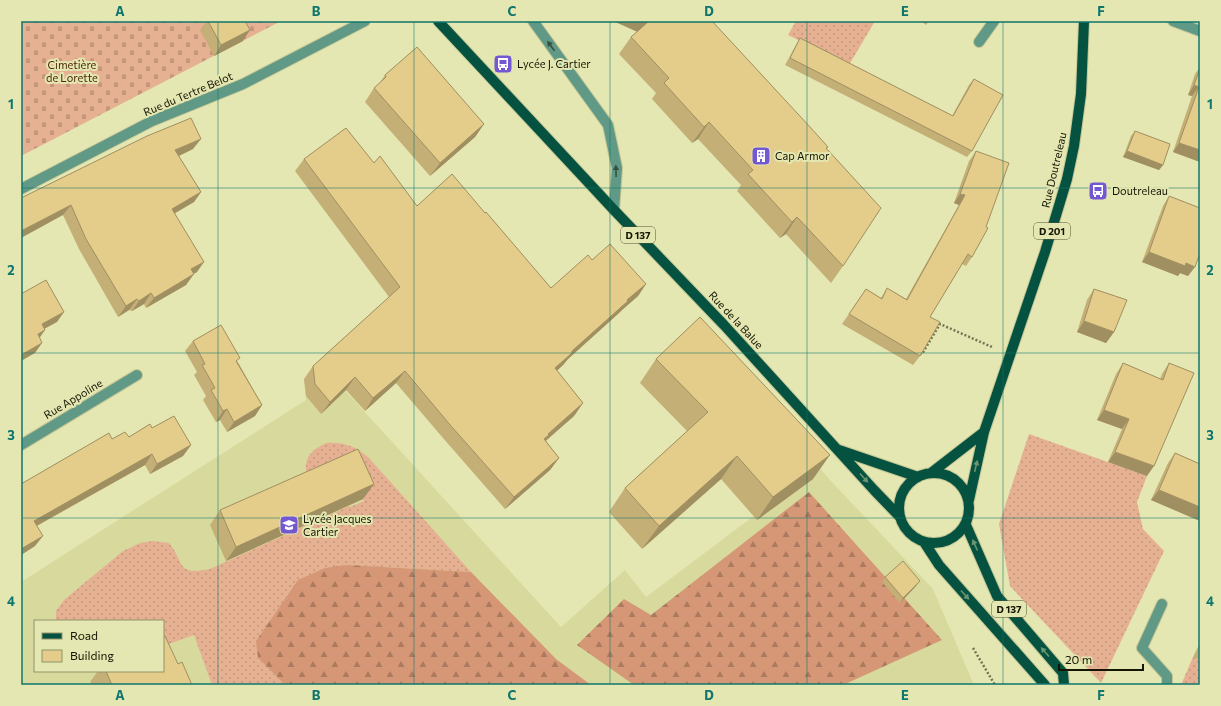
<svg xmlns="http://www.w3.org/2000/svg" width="1221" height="706" font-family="Commissioner,sans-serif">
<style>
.built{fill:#d8da9d;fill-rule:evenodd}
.grass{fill:url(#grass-dots)}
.forest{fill:url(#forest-firs)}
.cemetery{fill:url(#cemetery-stones)}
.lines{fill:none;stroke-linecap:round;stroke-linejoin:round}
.minor-casing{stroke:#c3c595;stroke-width:12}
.major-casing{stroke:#c3c595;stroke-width:12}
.path{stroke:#737552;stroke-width:2.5;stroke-dasharray:2 2;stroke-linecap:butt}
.minor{stroke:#609985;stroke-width:10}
.major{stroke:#04523f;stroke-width:10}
.wall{fill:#c4af77}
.shaded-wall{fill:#a08f61}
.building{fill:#e4cc8a;stroke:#a08f61}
.oneway{fill:#36503e}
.oneway2{fill:#699572}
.grid{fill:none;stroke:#0f766e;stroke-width:1;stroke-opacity:0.55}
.labels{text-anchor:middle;stroke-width:4;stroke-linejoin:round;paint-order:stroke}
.shield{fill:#e4e7b1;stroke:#525437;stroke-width:1}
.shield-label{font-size:10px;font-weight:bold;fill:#141503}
.poi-label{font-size:11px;fill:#141503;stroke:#e4e7b1;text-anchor:start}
.park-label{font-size:11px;fill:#4d250a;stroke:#e4e7b1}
.street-label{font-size:11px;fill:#141503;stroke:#e4e7b1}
.neatline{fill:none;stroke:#0f766e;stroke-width:1.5}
.grid-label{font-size:13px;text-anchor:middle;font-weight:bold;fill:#0f766e}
</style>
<defs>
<pattern id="grass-dots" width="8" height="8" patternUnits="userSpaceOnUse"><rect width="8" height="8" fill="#e6b092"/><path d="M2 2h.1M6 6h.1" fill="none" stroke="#c4967c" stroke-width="1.8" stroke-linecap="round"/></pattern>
<pattern id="forest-firs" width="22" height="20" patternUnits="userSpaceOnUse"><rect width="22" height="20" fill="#d59775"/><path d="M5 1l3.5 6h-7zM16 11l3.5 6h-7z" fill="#ac7a5e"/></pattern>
<pattern id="cemetery-stones" width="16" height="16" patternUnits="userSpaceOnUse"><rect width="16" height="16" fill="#e6b092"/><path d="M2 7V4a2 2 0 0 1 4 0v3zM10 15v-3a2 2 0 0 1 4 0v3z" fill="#c4967c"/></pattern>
</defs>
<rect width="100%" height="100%" fill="#e4e7b1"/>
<path class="built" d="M321,364L561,627L625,570L646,597L819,467L830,480L933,589L974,685H21V582L306,400L304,379ZM35,621H163V671H35Z"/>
<path class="grass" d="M796,21H875L849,65L788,35Z
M1029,434L1147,476L1137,502L1143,529L1164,551L1101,683L1010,586L999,524Z
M326,443C344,442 355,446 369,458L471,572L348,565L258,658L285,685H212L194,635L163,646V621H56V611L64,600L123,551L140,543L153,541L169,543C185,562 175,576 210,569L349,506L350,507L364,501L348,464L307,482C304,460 306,453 326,443Z
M1193,657L1200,660V685H1181Z"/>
<path class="forest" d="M809,492L942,640L843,685H634L577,645L624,599L651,615Z
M348,565L471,572L556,659L591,685H285L258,658L256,641L298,580L325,568Z"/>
<path class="cemetery" d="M21,21H281L21,156Z"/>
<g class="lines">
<defs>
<path id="minor" d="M533,21L608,125L617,168L614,210
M1173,21L1200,31
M979,42L994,21
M21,189L152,121L243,84L365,21
M21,445L137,375
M1162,604L1142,648L1167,676V685"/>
<path id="major" d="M438,21L614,210L724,325L874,490L900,517
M839,450L918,477
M931,473L984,432
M899 508a35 35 0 1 1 70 0a35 35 0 1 1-70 0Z
M969,500L984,432L1045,252L1067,179L1074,146L1081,94L1084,21
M966,525L997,596L1063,673L1064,685
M924,542L939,565L1045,685"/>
</defs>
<use href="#minor" class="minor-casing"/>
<use href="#major" class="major-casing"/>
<path class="path" d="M920,353L922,354L940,324L992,347
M973,648L995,685"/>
<use href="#minor" class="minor"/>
<use href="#major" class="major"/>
</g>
<path class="wall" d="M205,21H245L243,41L214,56L200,30L206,22Z
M712,21L826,149L843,266L831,283L786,234L780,238L768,225L737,191L741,185L698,139L692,143L652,99L656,93L619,54L631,37L637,32Z
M921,21H929L926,25Z
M800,38L952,116L969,85L974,79L972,151L967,157L785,65L796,45Z
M1200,67V162L1173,152L1192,96L1188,95L1195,74Z
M385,75L484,124L475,137L430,176L365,102L374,88L379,84Z
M1135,131L1163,165L1159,170L1123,157L1131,136Z
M193,149L179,156L201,192L194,202L175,213L197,272L193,274L186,285L146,308L144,304L132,311L129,310L118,317L79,249L63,215L21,198Z
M976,151L972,257L966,266L962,264L930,317L920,356L913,365L842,324L866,289L881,298L887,288L906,299L959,205L954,203L969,161Z
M304,159L374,163L417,206L485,213L551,288L592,260L646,284L638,296L622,310L619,313L568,359L563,365L557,371L583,403L574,416L546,441L559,458L550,470L505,509L443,438L396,383L365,411L346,390L321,414L306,396L304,379L313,366L389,297L295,171Z
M1169,196L1188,276L1180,273L1178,276L1142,262L1163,206Z
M1094,289L1114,332L1106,343L1077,332L1087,300Z
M193,341L238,362L262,405L255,416L227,432L220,420L216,422L203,400L206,396L194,375L197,372L185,351Z
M656,359L813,479L757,520L721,479L642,549L609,512L625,488L687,431L640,383Z
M1123,363L1160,379L1162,374L1169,363L1147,476L1108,462L1122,429L1097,420L1116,374Z
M152,428L191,445L183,456L150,474L145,465L37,526L35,546L21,555V484L112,439L129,437Z
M1175,453L1200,464V521L1151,500L1168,463Z
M363,499L226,561L210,525L220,510Z
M885,577L916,586L900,603L882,582Z
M1200,643V660L1193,657Z
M178,664L192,685H92L90,682L98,671H163Z"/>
<path class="shaded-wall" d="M613,21H651L642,34Z
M250,30L243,41L214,56L221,45Z
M1194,85L1199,87L1192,96L1188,95Z
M709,122L698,139L692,143L704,127Z
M484,124L475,137L430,176L440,163Z
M201,139L193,149L168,161L175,150Z
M1179,143L1200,150V162L1173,152Z
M1127,151L1163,165L1159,170L1123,157Z
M201,192L194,202L165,219L172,209Z
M960,194L965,195L959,205L954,203Z
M71,205L63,215L21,238V231Z
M797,217L786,234L780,238L792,222Z
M1149,252L1186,263L1195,267L1188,276L1180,273L1178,276L1142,262Z
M204,262L197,272L184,279L191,269Z
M194,274L186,285L146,308L154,298Z
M646,284L638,296L622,310L619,313L568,359L563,365L546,380L555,368L572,351L627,300Z
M151,293L144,304L132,311L139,301Z
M137,299L129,310L118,317L126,306Z
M64,312L57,322L35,334L42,324Z
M1084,321L1114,332L1106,343L1077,332Z
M45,330L38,340V334Z
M42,343L35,353L21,361V355Z
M405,371L396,383L365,411L373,398Z
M355,377L346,390L321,414L330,402Z
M583,403L574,416L544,442V439L548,434Z
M262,405L255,416L227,432L234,422Z
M227,409L220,420L216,422L223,411Z
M1104,410L1129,419L1122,429L1097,420Z
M191,445L183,456L150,474L157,464Z
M1115,452L1154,466L1147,476L1108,462Z
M152,454L145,465L27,531L34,521Z
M830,455L813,479L757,520L773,497Z
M737,456L721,479L642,549L659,526Z
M559,458L550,470L505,509L514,497Z
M374,484L363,499L226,561L236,547Z
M1159,490L1200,507V521L1151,500Z
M43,536L35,546L21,555V549Z
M920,581L916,586L900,603L903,598Z"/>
<path class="building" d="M208,21H245L250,30L221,45Z
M649,21H712L810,127L828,147L826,148L881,208L843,266L797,217L792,222L779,208L748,174L753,170L709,122L704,127L664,83L669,78L631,37Z
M800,38L953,116L974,79L1003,95L972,151L790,58Z
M417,47L484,124L440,163L374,88L386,77L385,75Z
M1200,69V150L1179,143L1199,87L1194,85Z
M191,118L201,139L175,150L201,192L172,209L204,262L191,269L194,274L154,298L151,293L139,301L137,299L126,306L86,239L71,205L21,231V198L147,136Z
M346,128L374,163L380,156L417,206L452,174L485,213L486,212L551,288L588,255L592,260L610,244L646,284L627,300L628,301L572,351V353L555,368L583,403L548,434L549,435L544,439L559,458L514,497L451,426L405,371L373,398L355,377L330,402L315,384L313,366L400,287L304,159Z
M1135,131L1170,144L1163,165L1127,151Z
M976,151L1009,163L986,227L988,228L972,257L968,254L930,317L940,322L920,356L849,314L866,289L882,299L887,288L907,300L965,195L960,194Z
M1169,196L1200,208V253L1195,267L1186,263L1185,266L1149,252Z
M46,280L64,312L42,324L45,330L38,334L42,343L21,355V294Z
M1094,289L1127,300L1114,332L1084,321Z
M700,317L830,455L773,497L737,456L659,526L625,488L708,412L656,359Z
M221,325L240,358L236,361L262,405L234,422L227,409L223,411L211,390L215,388L202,365L205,364L193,341Z
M1123,363L1163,380L1169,363L1194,373L1154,466L1115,452L1129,419L1104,410Z
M174,416L191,445L157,464L152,454L34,521L43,536L21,549V484L109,433L112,439L125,432L129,437L150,424L152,428Z
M358,449L374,484L236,547L220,510Z
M1175,453L1200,464V507L1159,490Z
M903,561L920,581L903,598L885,577Z
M165,636L178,664L182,662L192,685H112L106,671H163V637Z"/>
<defs><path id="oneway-solid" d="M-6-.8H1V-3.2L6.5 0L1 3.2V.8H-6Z"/></defs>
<g class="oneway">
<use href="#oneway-solid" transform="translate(551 46) rotate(-126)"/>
<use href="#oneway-solid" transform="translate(616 171) rotate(-91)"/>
</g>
<g class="oneway2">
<use href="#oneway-solid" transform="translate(976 466) rotate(-77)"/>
<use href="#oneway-solid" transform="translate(864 478) rotate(48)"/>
<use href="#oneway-solid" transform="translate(975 545) rotate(-114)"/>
<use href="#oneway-solid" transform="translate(965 595) rotate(48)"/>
<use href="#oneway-solid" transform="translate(1045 652) rotate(-131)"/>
</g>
<path class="grid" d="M218,21V685M414,21V685M610,21V685M807,21V685M1003,21V685M21,188H1200M21,353H1200M21,518H1200"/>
<defs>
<symbol id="bus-square" viewBox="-11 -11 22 22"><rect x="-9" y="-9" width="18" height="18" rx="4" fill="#7458d2" stroke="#e4e7b1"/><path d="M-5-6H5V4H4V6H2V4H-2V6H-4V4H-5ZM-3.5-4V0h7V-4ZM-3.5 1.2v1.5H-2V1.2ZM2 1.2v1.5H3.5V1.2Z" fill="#fff"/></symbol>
<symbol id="building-square" viewBox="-11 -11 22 22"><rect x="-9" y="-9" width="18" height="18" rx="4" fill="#7458d2" stroke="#e4e7b1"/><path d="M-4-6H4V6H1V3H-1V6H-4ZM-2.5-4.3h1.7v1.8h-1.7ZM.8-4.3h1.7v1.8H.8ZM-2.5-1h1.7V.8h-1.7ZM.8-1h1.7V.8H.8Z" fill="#fff"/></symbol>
<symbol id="school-square" viewBox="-11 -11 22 22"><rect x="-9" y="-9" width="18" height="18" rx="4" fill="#7458d2" stroke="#e4e7b1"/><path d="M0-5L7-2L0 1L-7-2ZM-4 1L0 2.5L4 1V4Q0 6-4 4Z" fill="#fff"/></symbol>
</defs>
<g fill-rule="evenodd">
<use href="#bus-square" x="492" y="53" width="22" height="22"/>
<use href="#building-square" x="750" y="145" width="22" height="22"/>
<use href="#bus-square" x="1087" y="180" width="22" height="22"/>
<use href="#school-square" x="278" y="514" width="22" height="22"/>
</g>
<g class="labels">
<g class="shield">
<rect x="1034" y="223" width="36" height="16" rx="3"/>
<rect x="621" y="227" width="34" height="16" rx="3"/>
<rect x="992" y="601" width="34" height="16" rx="3"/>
</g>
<g class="shield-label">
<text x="1052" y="235">D 201</text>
<text x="638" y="239">D 137</text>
<text x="1009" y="613">D 137</text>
</g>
<g class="poi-label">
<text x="517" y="68">Lycée J. Cartier</text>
<text x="775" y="160">Cap Armor</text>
<text x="1112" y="195">Doutreleau</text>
<text x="303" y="523">Lycée Jacques<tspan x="303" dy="13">Cartier</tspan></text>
</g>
<g class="park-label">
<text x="72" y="69">Cimetière<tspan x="72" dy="13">de Lorette</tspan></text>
</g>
<g class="street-label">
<text transform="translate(188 94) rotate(-23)" y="4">Rue du Tertre Belot</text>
<text transform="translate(1054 170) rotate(-77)" y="4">Rue Doutreleau</text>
<text transform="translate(736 320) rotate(47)" y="4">Rue de la Balue</text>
<text transform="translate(73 399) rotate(-31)" y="4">Rue Appoline</text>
</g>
</g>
<rect width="1221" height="706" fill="none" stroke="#e4e7b1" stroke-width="44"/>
<rect x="34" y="620" width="130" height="52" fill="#e4e7b1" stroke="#91936b"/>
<rect x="42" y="633" width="20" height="6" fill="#04523f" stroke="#91936b"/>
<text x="70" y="640" font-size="12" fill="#141503">Road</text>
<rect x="42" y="650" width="20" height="12" fill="#e4cc8a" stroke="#91936b"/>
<text x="70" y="660" font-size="12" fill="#141503">Building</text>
<path d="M1059 664v6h84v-6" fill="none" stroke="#141503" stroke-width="2"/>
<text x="1065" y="664" font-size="12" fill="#141503" stroke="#e4e7b1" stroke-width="3" paint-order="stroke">20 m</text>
<rect x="22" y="22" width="1177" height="662" class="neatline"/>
<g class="grid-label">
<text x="120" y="16">A</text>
<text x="316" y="16">B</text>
<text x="512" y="16">C</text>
<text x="709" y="16">D</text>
<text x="905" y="16">E</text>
<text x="1101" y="16">F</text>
<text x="11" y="109">1</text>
<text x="1210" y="109">1</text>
<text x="11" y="275">2</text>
<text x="1210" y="275">2</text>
<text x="11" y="440">3</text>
<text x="1210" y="440">3</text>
<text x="11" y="606">4</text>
<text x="1210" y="606">4</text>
<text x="120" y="700">A</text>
<text x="316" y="700">B</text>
<text x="512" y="700">C</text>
<text x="709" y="700">D</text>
<text x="905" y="700">E</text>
<text x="1101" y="700">F</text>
</g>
</svg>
